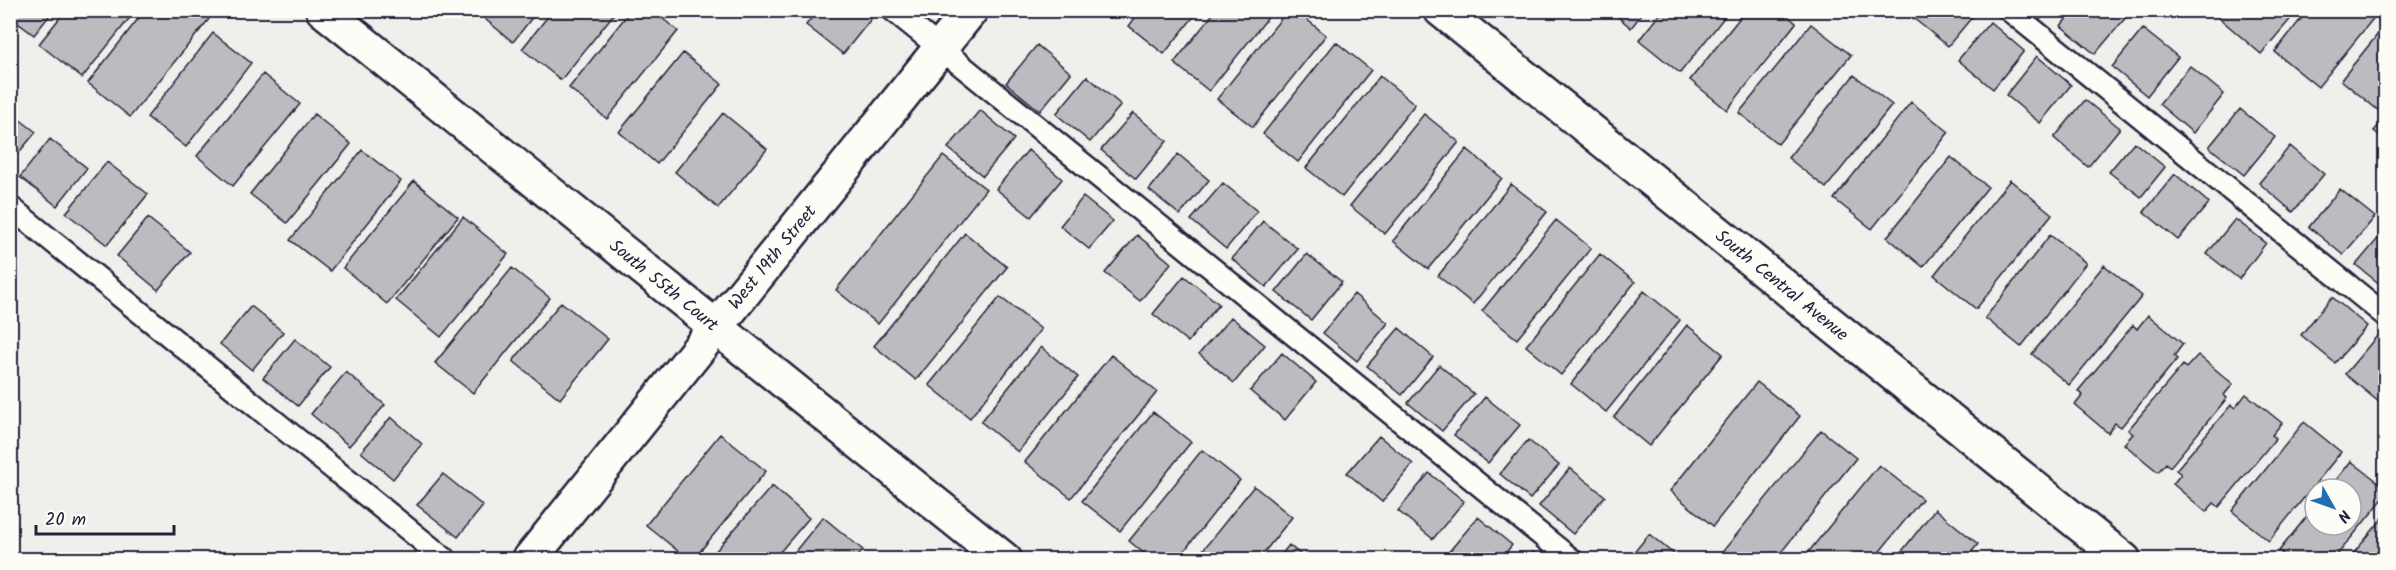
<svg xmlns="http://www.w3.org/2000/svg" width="2396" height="570" font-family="Kalam,sans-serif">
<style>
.building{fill:#bcbcc0;stroke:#22223b;stroke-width:1.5}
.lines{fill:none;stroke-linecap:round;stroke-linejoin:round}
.lane-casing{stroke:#22223b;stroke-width:26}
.street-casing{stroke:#22223b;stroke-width:38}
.secondary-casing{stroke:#22223b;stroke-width:38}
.lane{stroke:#fdfcf7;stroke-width:21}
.street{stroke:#fdfcf7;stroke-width:33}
.secondary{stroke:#fdfcf7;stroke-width:33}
.labels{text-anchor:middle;stroke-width:6;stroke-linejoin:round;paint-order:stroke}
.street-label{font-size:18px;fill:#22223b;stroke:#fdfcf7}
</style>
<rect width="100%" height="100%" fill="#f0efec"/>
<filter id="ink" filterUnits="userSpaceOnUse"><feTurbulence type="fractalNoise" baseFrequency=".0167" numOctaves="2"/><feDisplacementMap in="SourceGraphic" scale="12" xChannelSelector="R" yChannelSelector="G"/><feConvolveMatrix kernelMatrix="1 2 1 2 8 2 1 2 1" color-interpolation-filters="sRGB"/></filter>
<g filter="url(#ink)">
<path class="building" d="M10,10H54L34,35L10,17Z
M66,10H136L82,78L39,44Z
M145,10H198L209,19L130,117L88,83Z
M474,10H538L513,42Z
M553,10H617L561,80L522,49Z
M631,10H652L678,31L607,119L569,88Z
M818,10H860L871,19L843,54L806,25Z
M1141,10H1199L1164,54L1129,26Z
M1216,10H1274L1209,91L1174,63Z
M1288,10H1295L1326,35L1253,127L1217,99Z
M1610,10H1645L1631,28Z
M1663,10H1730L1680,73L1639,40Z
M1746,10H1781L1796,23L1727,110L1690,80Z
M1920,10H1978L1948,46L1913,18Z
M2073,10H2120L2127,16L2095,54L2061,26Z
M2223,10H2298L2261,54L2218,17Z
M2308,10H2380L2318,87L2275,52Z
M1990,22L2024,51L1993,89L1958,60Z
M1811,24L1851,55L1778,144L1739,113Z
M2386,24V103L2379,111L2341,80Z
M2143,29L2178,57L2147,96L2112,67Z
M213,33L251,63L186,147L147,117Z
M1336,42L1371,70L1298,162L1263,134Z
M1037,45L1071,73L1040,111L1006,83Z
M683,53L722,84L657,164L619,132Z
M2037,56L2071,85L2040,123L2006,95Z
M2190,66L2224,94L2193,133L2159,104Z
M263,74L300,104L233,186L197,156Z
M1854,75L1892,105L1826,188L1788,158Z
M1087,76L1121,105L1090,142L1056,114Z
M1380,76L1415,104L1342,197L1306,168Z
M2085,100L2120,128L2088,167L2054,138Z
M1911,102L1949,132L1872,229L1834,199Z
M2240,109L2275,137L2244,175L2209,147Z
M980,110L1014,139L983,176L948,148Z
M10,112L36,132L10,163Z
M723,113L767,149L718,208L675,172Z
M1133,113L1167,141L1136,179L1101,150Z
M314,114L351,144L287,223L250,194Z
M1424,114L1459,142L1385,234L1350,206Z
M2386,117V141L2374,131Z
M50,139L87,168L57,206L20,177Z
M2134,142L2165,167L2141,197L2109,172Z
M2290,146L2324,174L2293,212L2259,183Z
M1467,149L1502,178L1428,269L1393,241Z
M362,150L401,181L330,271L290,240Z
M1028,150L1062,179L1031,217L996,189Z
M1178,154L1209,180L1180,215L1149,190Z
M943,156L986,189L878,324L836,290Z
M1951,157L1988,187L1923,267L1887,237Z
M107,162L148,194L107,245L66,213Z
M2175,174L2209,203L2178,240L2144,212Z
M2010,180L2052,214L1976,309L1934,275Z
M414,181L458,217L387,304L343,268Z
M1223,183L1257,211L1226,249L1191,220Z
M1511,184L1547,212L1473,304L1438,276Z
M2340,189L2375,217L2343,255L2309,227Z
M1083,197L1113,221L1089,249L1060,226Z
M463,217L508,254L441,337L396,300Z
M148,218L190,252L158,290L117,256Z
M2235,219L2266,243L2239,279L2207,254Z
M1556,220L1591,248L1517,339L1482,311Z
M1263,221L1298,249L1266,287L1232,259Z
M2386,229V289L2356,265Z
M965,233L1007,267L916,380L874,346Z
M1137,235L1171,263L1140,301L1105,273Z
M2050,235L2086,263L2021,347L1985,318Z
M1307,254L1342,282L1311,320L1276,292Z
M1600,254L1635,282L1561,375L1526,346Z
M2104,265L2142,296L2069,385L2032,354Z
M512,268L550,298L473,393L435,363Z
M1184,276L1219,304L1188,342L1153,314Z
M1644,291L1680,320L1606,412L1571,384Z
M1354,294L1388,323L1357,361L1323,333Z
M1000,297L1041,329L970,418L929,385Z
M2332,297L2367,326L2335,363L2301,335Z
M561,302L608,339L560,399L513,361Z
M251,306L283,332L252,370L220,344Z
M2148,315L2183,344L2174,356L2177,359L2121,427L2115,423L2108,433L2075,405L2083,395L2078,391L2133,325L2137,329Z
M1231,317L1265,345L1234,383L1199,354Z
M1687,325L1723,354L1649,446L1614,417Z
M1399,328L1433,357L1402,395L1367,366Z
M2377,336L2386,344V396L2380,403L2345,374Z
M295,339L330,367L298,406L263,378Z
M1041,347L1078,377L1018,452L981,422Z
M1282,353L1316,382L1285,420L1250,391Z
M1111,355L1157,392L1071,498L1025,462Z
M2198,355L2233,384L2224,395L2227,398L2170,467L2166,463L2158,472L2124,444L2133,434L2128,430L2183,365L2186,368Z
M1439,365L1474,394L1442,431L1408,403Z
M346,372L385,405L349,446L311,414Z
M1757,382L1800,416L1713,526L1670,491Z
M2246,394L2282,423L2272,435L2276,438L2219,507L2214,503L2206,512L2173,484L2181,474L2176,470L2231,405L2235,408Z
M1485,397L1520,425L1488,463L1454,435Z
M1153,412L1191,442L1120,531L1082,501Z
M391,417L422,444L393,479L361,452Z
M2304,422L2341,452L2269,541L2232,511Z
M1821,430L1856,458L1775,560H1716Z
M720,434L766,471L693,560H689L646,525Z
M1379,436L1413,464L1382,502L1347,473Z
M1528,440L1559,465L1530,499L1500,474Z
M1202,450L1240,480L1177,560H1152L1129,541Z
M2351,461L2386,488V495L2333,560H2290L2279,551L2315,506V525H2351V489H2329Z
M1879,465L1922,499L1873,560H1802Z
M1570,468L1605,496L1573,534L1539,506Z
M1429,473L1464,501L1433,539L1398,511Z
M443,474L483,506L458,537L417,505Z
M772,486L809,518L773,560H708Z
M1254,486L1292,517L1258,560H1195Z
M1935,509L1978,544L1965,560H1895Z
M2386,514V560H2348Z
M823,517L863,550L855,560H788Z
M1478,517L1512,545L1500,560H1453L1447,554Z
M1649,534L1681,560H1628Z
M1289,545L1307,560H1277Z
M1533,552L1543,560H1527Z"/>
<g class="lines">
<defs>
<path id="lane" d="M893,10L1572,560
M2009,10L2386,316
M10,207L446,560"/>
<path id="street" d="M323,10L1005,560
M529,560L971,10"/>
<path id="secondary" d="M1441,10L2124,560"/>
</defs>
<use href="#lane" class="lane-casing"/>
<use href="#street" class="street-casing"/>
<use href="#secondary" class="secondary-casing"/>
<use href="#lane" class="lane"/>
<use href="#street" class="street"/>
<use href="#secondary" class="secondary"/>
</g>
</g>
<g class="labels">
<g class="street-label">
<text transform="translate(772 257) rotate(-51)" y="6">West 19th Street</text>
<text transform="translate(664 285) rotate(39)" y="6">South 55th Court</text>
<text transform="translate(1782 285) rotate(39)" y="6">South Central Avenue</text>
</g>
</g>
<rect width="2396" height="570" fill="none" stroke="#fdfcf7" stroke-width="36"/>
<rect x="18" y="18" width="2360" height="534" fill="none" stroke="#22223b" stroke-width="2" filter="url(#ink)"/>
<g transform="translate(2333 507) rotate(130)"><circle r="28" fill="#fdfcf7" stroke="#a5a5ac" stroke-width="1.5"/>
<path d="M0-4.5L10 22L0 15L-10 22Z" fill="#1f6fb2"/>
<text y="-9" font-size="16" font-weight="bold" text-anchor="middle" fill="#22223b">N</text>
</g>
<path d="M36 525v9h138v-9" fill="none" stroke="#22223b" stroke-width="3"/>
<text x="45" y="525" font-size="18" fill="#22223b" stroke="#fdfcf7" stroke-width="4.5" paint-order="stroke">20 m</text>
</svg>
